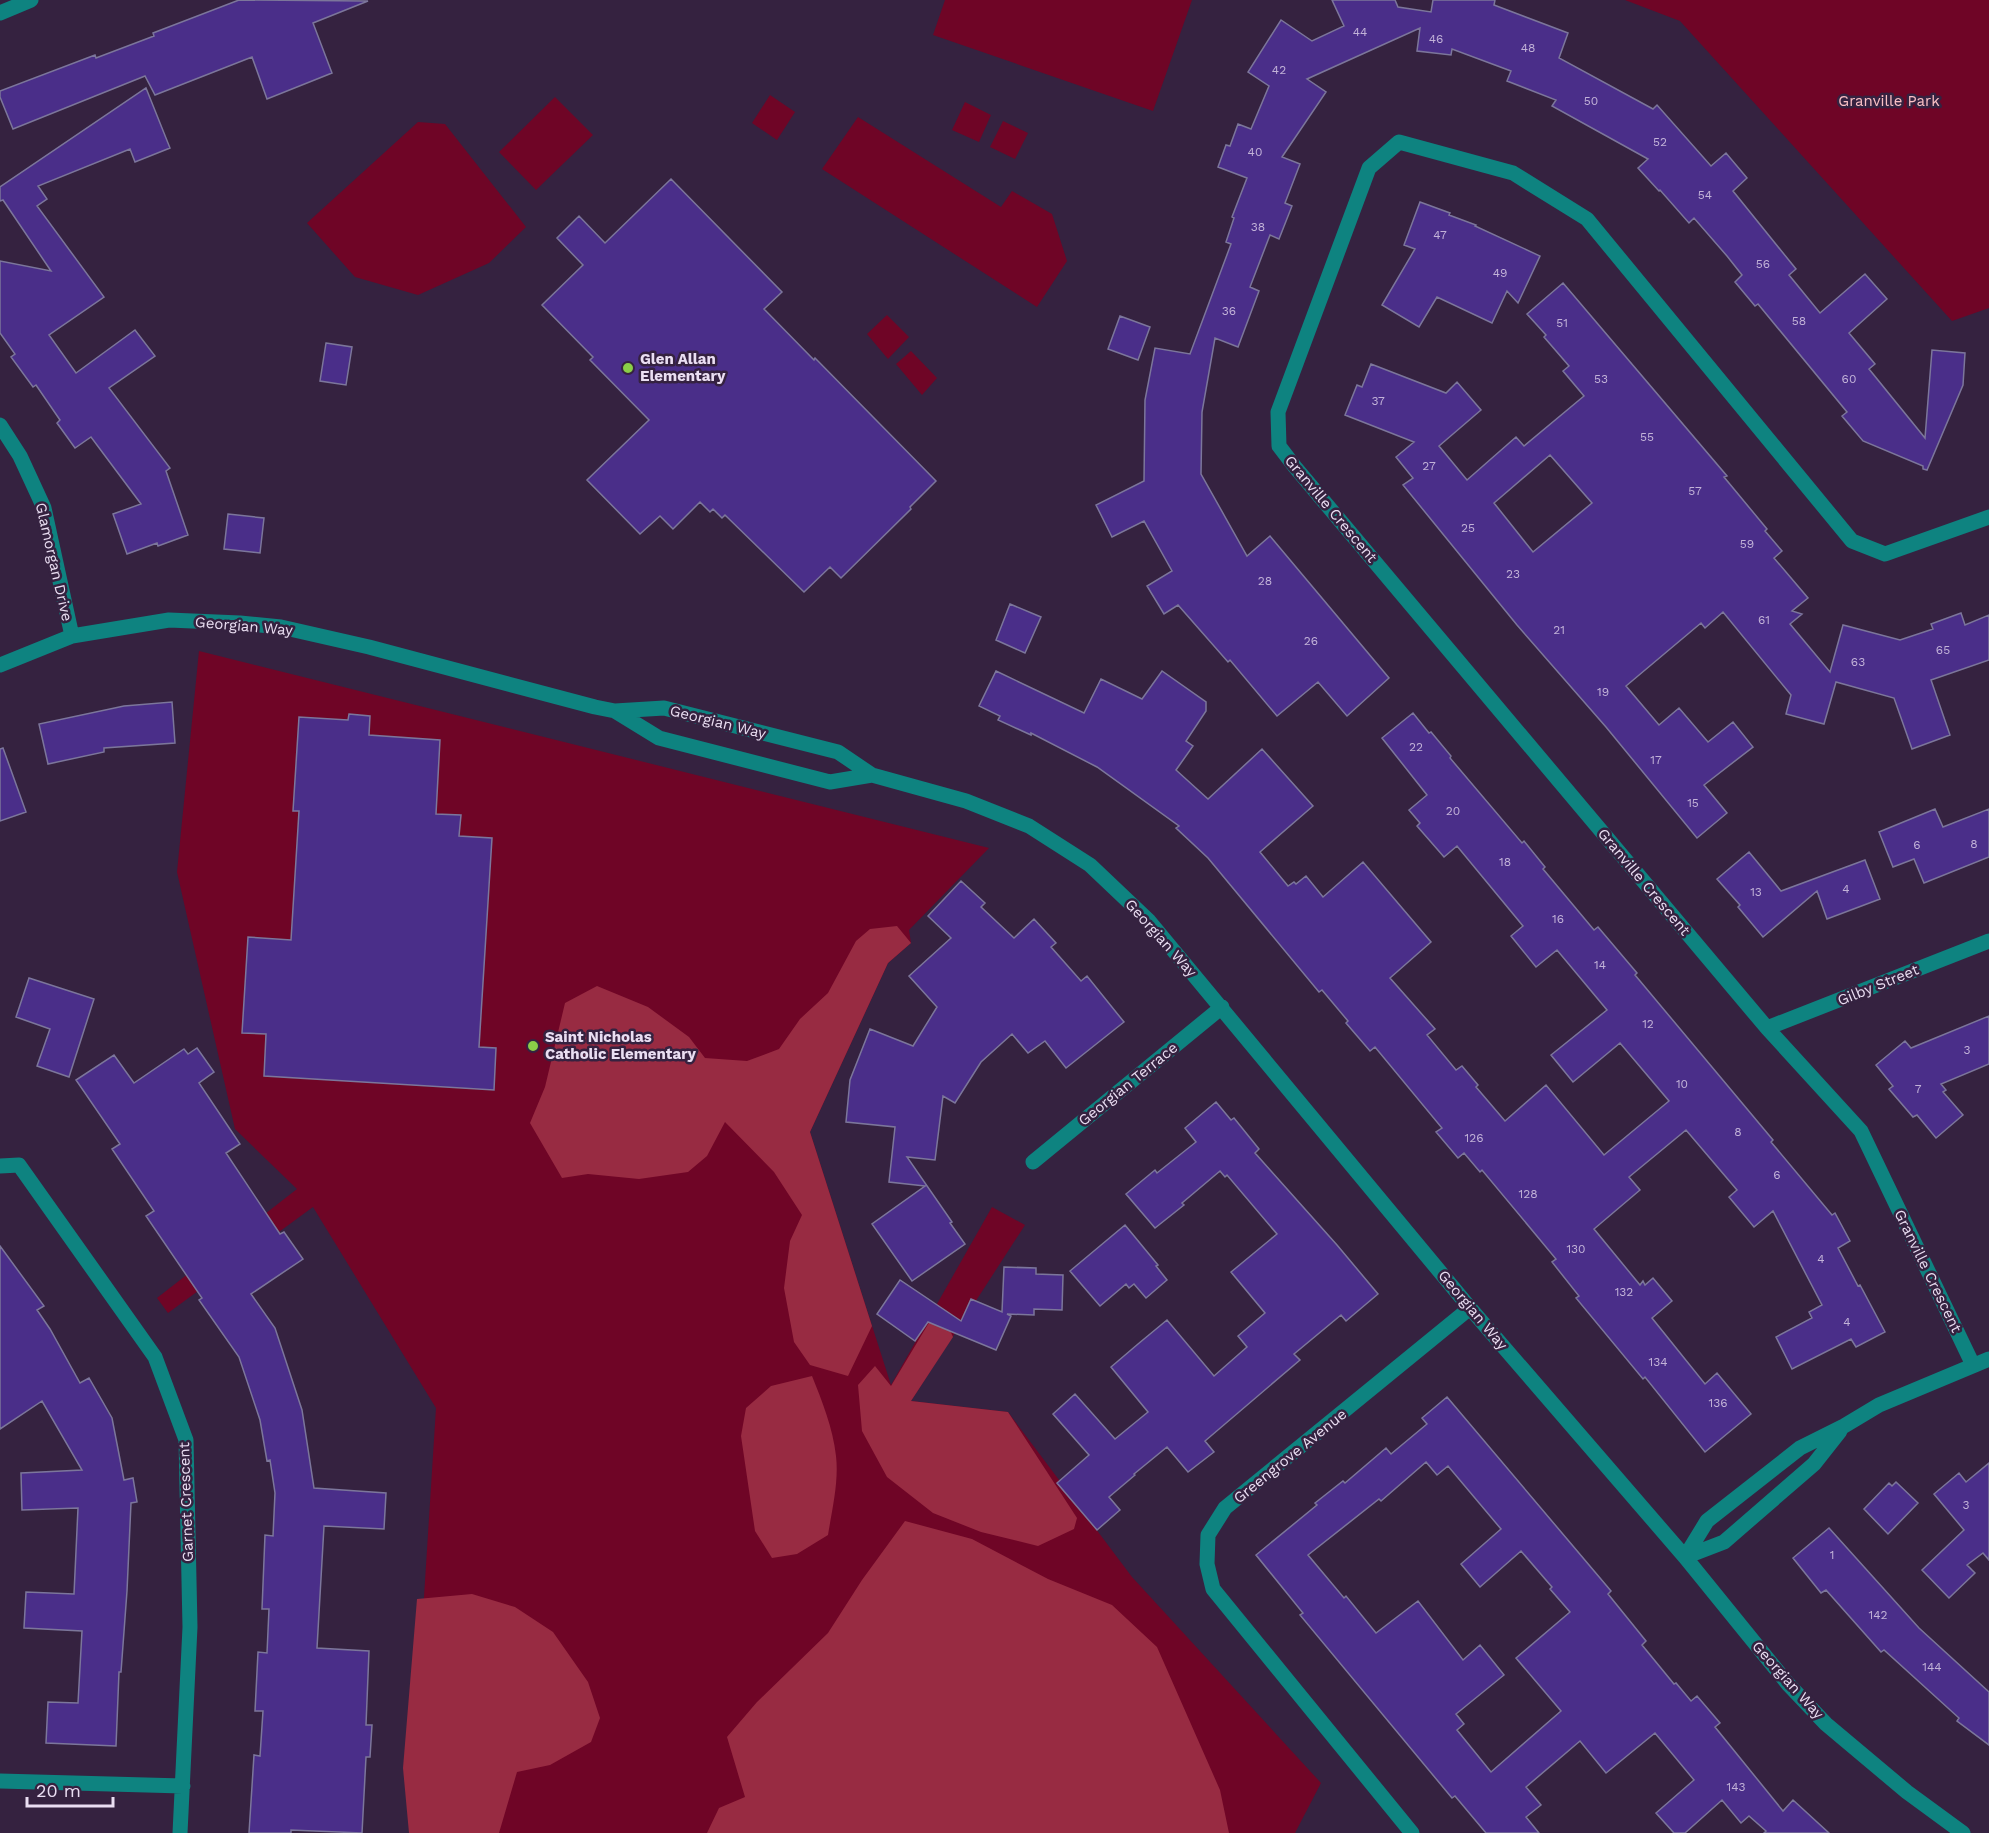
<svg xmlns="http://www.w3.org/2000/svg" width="1989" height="1833" font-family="'Work Sans',sans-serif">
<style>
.green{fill:#6f0526}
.forest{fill:#982b42}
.building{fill:#4a2e89;stroke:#7c769b;stroke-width:1.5;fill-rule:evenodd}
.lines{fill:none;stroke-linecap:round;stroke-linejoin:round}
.minor{stroke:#0e8380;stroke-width:15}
.poi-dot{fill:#8ace48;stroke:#352240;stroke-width:2}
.labels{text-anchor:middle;stroke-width:5;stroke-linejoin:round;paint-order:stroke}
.number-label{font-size:12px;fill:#c2b2d8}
.park-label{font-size:15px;fill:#fcc0c5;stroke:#352240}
.poi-label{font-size:15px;font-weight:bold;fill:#eadef2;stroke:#352240;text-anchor:start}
.street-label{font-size:15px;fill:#eadef2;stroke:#352240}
</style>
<rect width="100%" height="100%" fill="#352240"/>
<path class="green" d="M945,0H1192L1153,111L933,35Z
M1625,0H1989V308L1952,321L1680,21Z
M770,95L795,112L777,140L752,123Z
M555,97L593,135L536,190L499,152Z
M965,102L991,115L979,142L952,130Z
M858,117L1001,207L1012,191L1052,214L1067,261L1037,307L822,169Z
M1003,121L1028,133L1015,159L990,147Z
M418,122L445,124L526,227L489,263L418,295L355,277L307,223Z
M887,315L909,337L888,359L867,334Z
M911,351L937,378L922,395L896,364Z
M199,651L989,848L909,930L911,943L888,963L810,1132L891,1385L992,1207L1025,1225L911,1401L1008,1412L1132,1577L1321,1783L1295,1833H409L436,1408L313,1207L168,1313L157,1298L297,1189L235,1129L177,872Z"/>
<path class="forest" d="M897,926L911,943L888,963L810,1132L872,1326L848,1376L810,1365L794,1342L784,1288L790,1241L802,1215L774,1172L725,1122L707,1156L688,1172L639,1179L588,1174L562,1178L530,1123L545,1087L565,1003L597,986L648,1007L689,1037L705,1058L747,1061L779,1049L800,1019L828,993L856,941L870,929Z
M939,1306L953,1337L911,1401L1008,1412L1077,1518L1074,1529L1038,1546L981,1532L933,1513L887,1477L862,1431L858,1385L875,1366L891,1386Z
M812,1376C822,1401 833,1428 836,1456C839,1481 832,1510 828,1535L797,1554L772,1558L755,1531L741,1436L746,1408L771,1386Z
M905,1521L972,1539L1048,1579L1112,1605L1157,1647L1220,1790L1229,1833H707L719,1808L745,1797L727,1737L757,1702L828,1633L862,1580Z
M472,1594L515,1607L553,1632L588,1682L600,1718L591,1742L550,1765L517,1772L499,1833H409L403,1768L417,1599Z"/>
<path class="building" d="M239,0L368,1L313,23L332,73L267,99L252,57L155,95L145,76L13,129L0,97V91L95,55L96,58L154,36L153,33Z
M1332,0H1395L1398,7L1431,12L1433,0H1495L1494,5L1568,33L1559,58L1653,109L1657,105L1711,166L1726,153L1747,178L1733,191L1796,269L1789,275L1820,313L1865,274L1887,299L1849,333L1875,364L1869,369L1925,438L1932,350L1965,353L1963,385L1927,470L1923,469V466L1863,441L1842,416L1847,412L1758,304L1755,306L1735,282L1742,275L1727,256L1694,218L1689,223L1660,190L1659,191L1638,168L1648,159L1552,106L1556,100L1507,81L1511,71L1452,49L1451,55L1417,51L1420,28L1307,79L1326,92L1282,157L1300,164L1285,203L1292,206L1279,239L1270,235L1250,287L1259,291L1238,347L1215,338L1202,412L1201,474L1247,556L1270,536L1389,678L1347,716L1318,682L1277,716L1230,660L1228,662L1178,605L1164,614L1147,586L1172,571L1144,521L1112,537L1096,505L1144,481L1145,400L1155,348L1190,354L1231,244L1226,242L1234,218L1232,217L1247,178L1218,167L1226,145L1230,146L1238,124L1251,129L1269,86L1248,72L1281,20L1312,41L1344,26Z
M146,88L170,148L135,162L130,149L38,186L47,199L37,206L104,297L49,335L76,373L135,330L155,356L109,388L170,468L166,471L188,535L158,546L157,543L127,554L113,514L141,504L91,437L75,448L57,423L60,420L36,385L33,387L11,357L15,354L0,333V261L51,271L3,200L0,201V187Z
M671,179L782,292L764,309L814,360L815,358L936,481L910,507L911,509L841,578L830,567L804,592L725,515L722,518L713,509L710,512L700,502L673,529L660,516L640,534L587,480L649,420L590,360L593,357L542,305L583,265L557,238L579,216L605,243Z
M1420,202L1450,213L1449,215L1476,225L1475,226L1540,256L1518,303L1507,291L1492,323L1437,297L1419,327L1382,305L1415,249L1404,245Z
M1563,283L1727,476L1724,477L1767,529L1765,531L1782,551L1774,558L1808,598L1792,611L1802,614L1790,624L1830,672L1843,625L1900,640L1933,629L1931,624L1961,613L1965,625L1989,615V660L1931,680L1950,735L1912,749L1894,698L1836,682L1824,724L1786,714L1791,695L1723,612L1705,628L1701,623L1626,686L1659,725L1679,708L1708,742L1733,722L1753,747L1704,785L1727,813L1697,838L1606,727L1517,625L1403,485L1413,478L1396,457L1414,442L1345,415L1357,385L1362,387L1371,364L1446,393L1457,382L1481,410L1439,446L1467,480L1516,437L1524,446L1584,396L1563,371L1569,366L1544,337L1546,335L1527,314ZM1550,455L1592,503L1533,552L1494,503Z
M1120,316L1150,327L1138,360L1108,349Z
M326,343L352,347L346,385L320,381Z
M228,514L264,518L260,553L224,549Z
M1010,604L1041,617L1025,653L996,640Z
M996,671L1084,713L1101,679L1142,699L1162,671L1206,702V711L1186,741L1193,746L1176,770L1208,799L1262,749L1313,806L1260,852L1288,886L1294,882L1296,884L1306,876L1323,897L1363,862L1431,942L1390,978L1435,1029L1427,1035L1456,1070L1462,1066L1478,1085L1476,1087L1505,1121L1546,1085L1604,1155L1669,1101L1620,1043L1573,1082L1551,1055L1607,1010L1557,950L1536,967L1511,936L1523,926L1457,846L1444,857L1417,826L1420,823L1409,810L1427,795L1382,738L1413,713L1429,733L1431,732L1451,756L1450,758L1522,843L1524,841L1545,867L1543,869L1594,930L1598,927L1637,973L1635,975L1773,1140L1771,1142L1832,1215L1835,1213L1850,1241L1838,1248L1858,1286L1860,1285L1885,1332L1856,1347L1851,1339L1792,1369L1776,1337L1812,1318L1809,1312L1822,1305L1773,1211L1754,1227L1729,1197L1737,1190L1686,1130L1629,1177L1640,1190L1594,1229L1640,1285L1643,1281L1645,1285L1653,1278L1672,1301L1652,1318L1705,1384L1717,1373L1751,1414L1705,1452L1645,1377L1643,1379L1576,1298L1579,1296L1552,1262L1556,1259L1482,1170L1480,1172L1464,1153L1458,1158L1436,1132L1442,1128L1375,1047L1370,1051L1346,1023L1348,1021L1322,990L1319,992L1208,858L1176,828L1179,826L1097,767L1031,733V735L998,720L1000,716L979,706Z
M172,702L175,743L104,748V752L48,764L39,724L124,706Z
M349,714L370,716L369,735L440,740L436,814L461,815L459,836L492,838L479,1047L496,1048L494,1090L264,1076L266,1034L242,1033L248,937L291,940L299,811H293L299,717L348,720Z
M3,748L26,812L0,821V749Z
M1935,809L1943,827L1989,809V857L1924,883L1914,859L1893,867L1879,832Z
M1749,852L1781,891L1865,860L1880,899L1827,919L1817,891L1763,937L1738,907L1740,905L1717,879Z
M961,881L985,903L981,907L1014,938L1034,919L1056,943L1051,947L1081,981L1087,976L1124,1022L1066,1068L1045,1041L1028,1053L1012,1034L981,1062L955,1103L943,1096L935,1160L907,1157L952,1222L950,1223L965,1244L912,1281L872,1224L925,1186L889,1182L895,1127L846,1122L850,1080L870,1029L913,1046L937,1007L909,976L951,938L928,916Z
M29,978L94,999L69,1077L37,1066L50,1029L16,1017Z
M1989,1016V1064L1941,1084L1946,1090L1943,1092L1963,1115L1936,1138L1917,1115L1913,1117L1889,1089L1893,1086L1876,1065L1905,1041L1911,1048Z
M197,1048L214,1072L199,1083L240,1144L226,1153L280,1234L284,1232L303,1259L251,1294L275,1328L302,1410L314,1488L386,1493L384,1529L324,1526L317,1648L369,1651L366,1725H372L370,1757H366L362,1833L291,1830V1833H249L254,1755L260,1756L263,1711H255L258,1652L267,1653L269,1609H262L265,1535L273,1536L275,1493L270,1460L267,1461L260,1420L239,1357L199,1300L202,1298L146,1216L154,1211L112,1149L120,1144L76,1080L114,1055L134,1083L184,1049L188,1054Z
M1216,1102L1231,1120L1234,1118L1259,1149L1255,1153L1337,1245L1378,1294L1346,1321L1341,1315L1294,1354L1300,1360L1205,1441L1214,1452L1188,1472L1167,1447L1134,1474L1135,1475L1109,1497L1120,1510L1097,1530L1057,1483L1089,1455L1053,1414L1075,1394L1115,1439L1148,1412L1111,1367L1138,1344L1167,1320L1214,1376L1247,1347L1238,1336L1265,1313L1231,1272L1277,1234L1227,1175L1225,1177L1220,1171L1182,1203L1184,1205L1155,1228L1126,1194L1155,1170L1157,1173L1196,1142L1185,1128Z
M1125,1225L1158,1265L1156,1266L1167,1280L1146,1298L1134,1284L1129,1288L1126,1284L1100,1306L1070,1271Z
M0,1246L44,1306L37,1310L50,1329L80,1383L89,1378L112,1418L124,1480L133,1478L137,1502L131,1503L127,1591L121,1672H119L116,1746L46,1743L48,1702L78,1703L82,1631L24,1628L26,1592L74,1594L78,1508L22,1510L21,1473L82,1470L42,1401L0,1429Z
M1004,1267L1036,1268V1274L1063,1275L1062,1310L1034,1309V1315L1007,1314L1011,1316L996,1350L928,1322L915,1341L877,1314L900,1280L961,1321L971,1299L1002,1312Z
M1447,1397L1611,1591L1608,1594L1646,1641L1642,1645L1674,1684L1676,1683L1691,1701L1697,1696L1720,1723L1715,1727L1783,1811L1793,1800L1829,1833H1764L1766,1831L1749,1816L1741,1823L1722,1800L1685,1833H1674L1656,1813L1694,1780L1655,1733L1606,1773L1580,1741L1526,1787L1541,1805L1526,1817L1539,1833H1486L1455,1796L1452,1798L1300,1615L1303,1613L1256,1555L1317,1505L1315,1503L1343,1481L1345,1483L1386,1448L1391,1454L1427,1424L1422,1418ZM1426,1462L1437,1475L1448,1466L1501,1529L1461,1564L1480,1587L1521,1551L1552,1587L1550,1589L1570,1612L1516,1658L1561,1711L1491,1772L1457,1730L1464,1724L1456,1714L1504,1675L1480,1645L1463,1660L1418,1601L1376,1633L1346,1596L1344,1598L1308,1555L1379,1499L1381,1501Z
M1989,1463V1560L1983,1553L1967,1565L1975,1573L1949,1598L1922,1570L1964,1530L1934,1494L1959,1473L1966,1482Z
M1896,1482L1918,1503L1888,1534L1864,1509L1889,1483L1892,1486Z
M1829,1528L1919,1628L1989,1692V1745L1957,1721L1959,1718L1884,1650L1881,1652L1826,1590L1821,1593L1793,1558Z"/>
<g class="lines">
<path class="minor" d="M0,13L31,0
M0,425L20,456L44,508L72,636
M0,665L72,636L169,620L240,623L281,627L369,647L595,707L615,711L664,708L838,752L872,775L966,801L1029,826L1090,865L1149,921L1470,1308L1685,1557L1788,1684L1826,1724L1907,1792L1963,1833
M615,711L659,738L830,782L872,775
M1767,1028L1989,941
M1033,1162L1222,1007
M0,1166L19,1165L155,1357L186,1440L190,1627L180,1833
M1973,1365L1861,1131L1767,1028L1295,467L1279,446L1278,412L1369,168L1399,142L1513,173L1587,219L1852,541L1885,554L1989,517
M1685,1557L1707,1521L1800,1448L1844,1426L1879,1405L1989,1359
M1685,1557L1724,1542L1814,1464L1840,1431
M0,1781L183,1786
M1412,1833L1213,1589L1207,1564L1208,1535L1225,1508L1470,1308"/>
</g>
<g class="poi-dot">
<circle cx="628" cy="368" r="6"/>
<circle cx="533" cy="1046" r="6"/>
</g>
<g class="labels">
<g class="number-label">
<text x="1360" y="36">44</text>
<text x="1436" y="43">46</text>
<text x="1528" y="52">48</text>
<text x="1279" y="74">42</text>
<text x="1591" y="105">50</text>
<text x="1660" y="146">52</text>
<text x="1255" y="156">40</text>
<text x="1705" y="199">54</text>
<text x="1258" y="231">38</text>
<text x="1440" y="239">47</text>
<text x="1763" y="268">56</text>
<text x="1500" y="277">49</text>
<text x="1229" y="315">36</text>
<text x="1799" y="325">58</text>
<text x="1562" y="327">51</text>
<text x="1601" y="383">53</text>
<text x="1849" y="383">60</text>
<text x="1378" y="405">37</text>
<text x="1647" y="441">55</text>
<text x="1429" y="470">27</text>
<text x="1695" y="495">57</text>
<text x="1468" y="532">25</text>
<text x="1747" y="548">59</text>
<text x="1513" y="578">23</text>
<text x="1265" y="585">28</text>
<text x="1764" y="624">61</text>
<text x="1559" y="634">21</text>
<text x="1311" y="645">26</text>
<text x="1943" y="654">65</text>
<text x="1858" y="666">63</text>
<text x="1603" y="696">19</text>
<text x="1416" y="751">22</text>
<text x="1656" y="764">17</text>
<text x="1693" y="807">15</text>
<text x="1453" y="815">20</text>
<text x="1974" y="848">8</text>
<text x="1917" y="849">6</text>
<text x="1505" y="866">18</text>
<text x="1846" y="893">4</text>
<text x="1756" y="896">13</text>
<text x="1558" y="923">16</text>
<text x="1600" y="969">14</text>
<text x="1648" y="1028">12</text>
<text x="1967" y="1054">3</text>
<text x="1682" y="1088">10</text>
<text x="1918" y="1093">7</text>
<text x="1738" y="1136">8</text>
<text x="1474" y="1142">126</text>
<text x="1777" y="1179">6</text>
<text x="1528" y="1198">128</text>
<text x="1576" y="1253">130</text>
<text x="1821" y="1263">4</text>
<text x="1624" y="1296">132</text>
<text x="1847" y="1326">4</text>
<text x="1658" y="1366">134</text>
<text x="1718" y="1407">136</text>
<text x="1966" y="1509">3</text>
<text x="1832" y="1559">1</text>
<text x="1878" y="1619">142</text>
<text x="1932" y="1671">144</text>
<text x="1736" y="1791">143</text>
</g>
<g class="park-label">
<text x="1889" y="106">Granville Park</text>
</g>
<g class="poi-label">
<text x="640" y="364">Glen Allan<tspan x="640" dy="17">Elementary</tspan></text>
<text x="545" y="1042">Saint Nicholas<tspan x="545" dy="17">Catholic Elementary</tspan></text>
</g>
<g class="street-label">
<text transform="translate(1331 509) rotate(50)" y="5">Granville Crescent</text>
<text transform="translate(54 562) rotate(77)" y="5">Glamorgan Drive</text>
<text transform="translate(244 626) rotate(5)" y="5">Georgian Way</text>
<text transform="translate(718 722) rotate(14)" y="5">Georgian Way</text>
<text transform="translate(1644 882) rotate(50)" y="5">Granville Crescent</text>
<text transform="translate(1161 938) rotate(48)" y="5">Georgian Way</text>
<text transform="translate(1878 985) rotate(-22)" y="5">Gilby Street</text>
<text transform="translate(1128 1084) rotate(-39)" y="5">Georgian Terrace</text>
<text transform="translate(1928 1271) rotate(64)" y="5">Granville Crescent</text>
<text transform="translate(1473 1310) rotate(50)" y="5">Georgian Way</text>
<text transform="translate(1290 1456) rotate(-39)" y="5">Greengrove Avenue</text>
<text transform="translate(186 1502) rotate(-92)" y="5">Garnet Crescent</text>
<text transform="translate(1788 1680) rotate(48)" y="5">Georgian Way</text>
</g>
</g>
<path d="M27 1797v9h86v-9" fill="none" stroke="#eadef2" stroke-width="3"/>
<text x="36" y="1797" font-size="18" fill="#eadef2" stroke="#352240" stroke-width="4.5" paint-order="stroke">20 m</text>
</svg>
